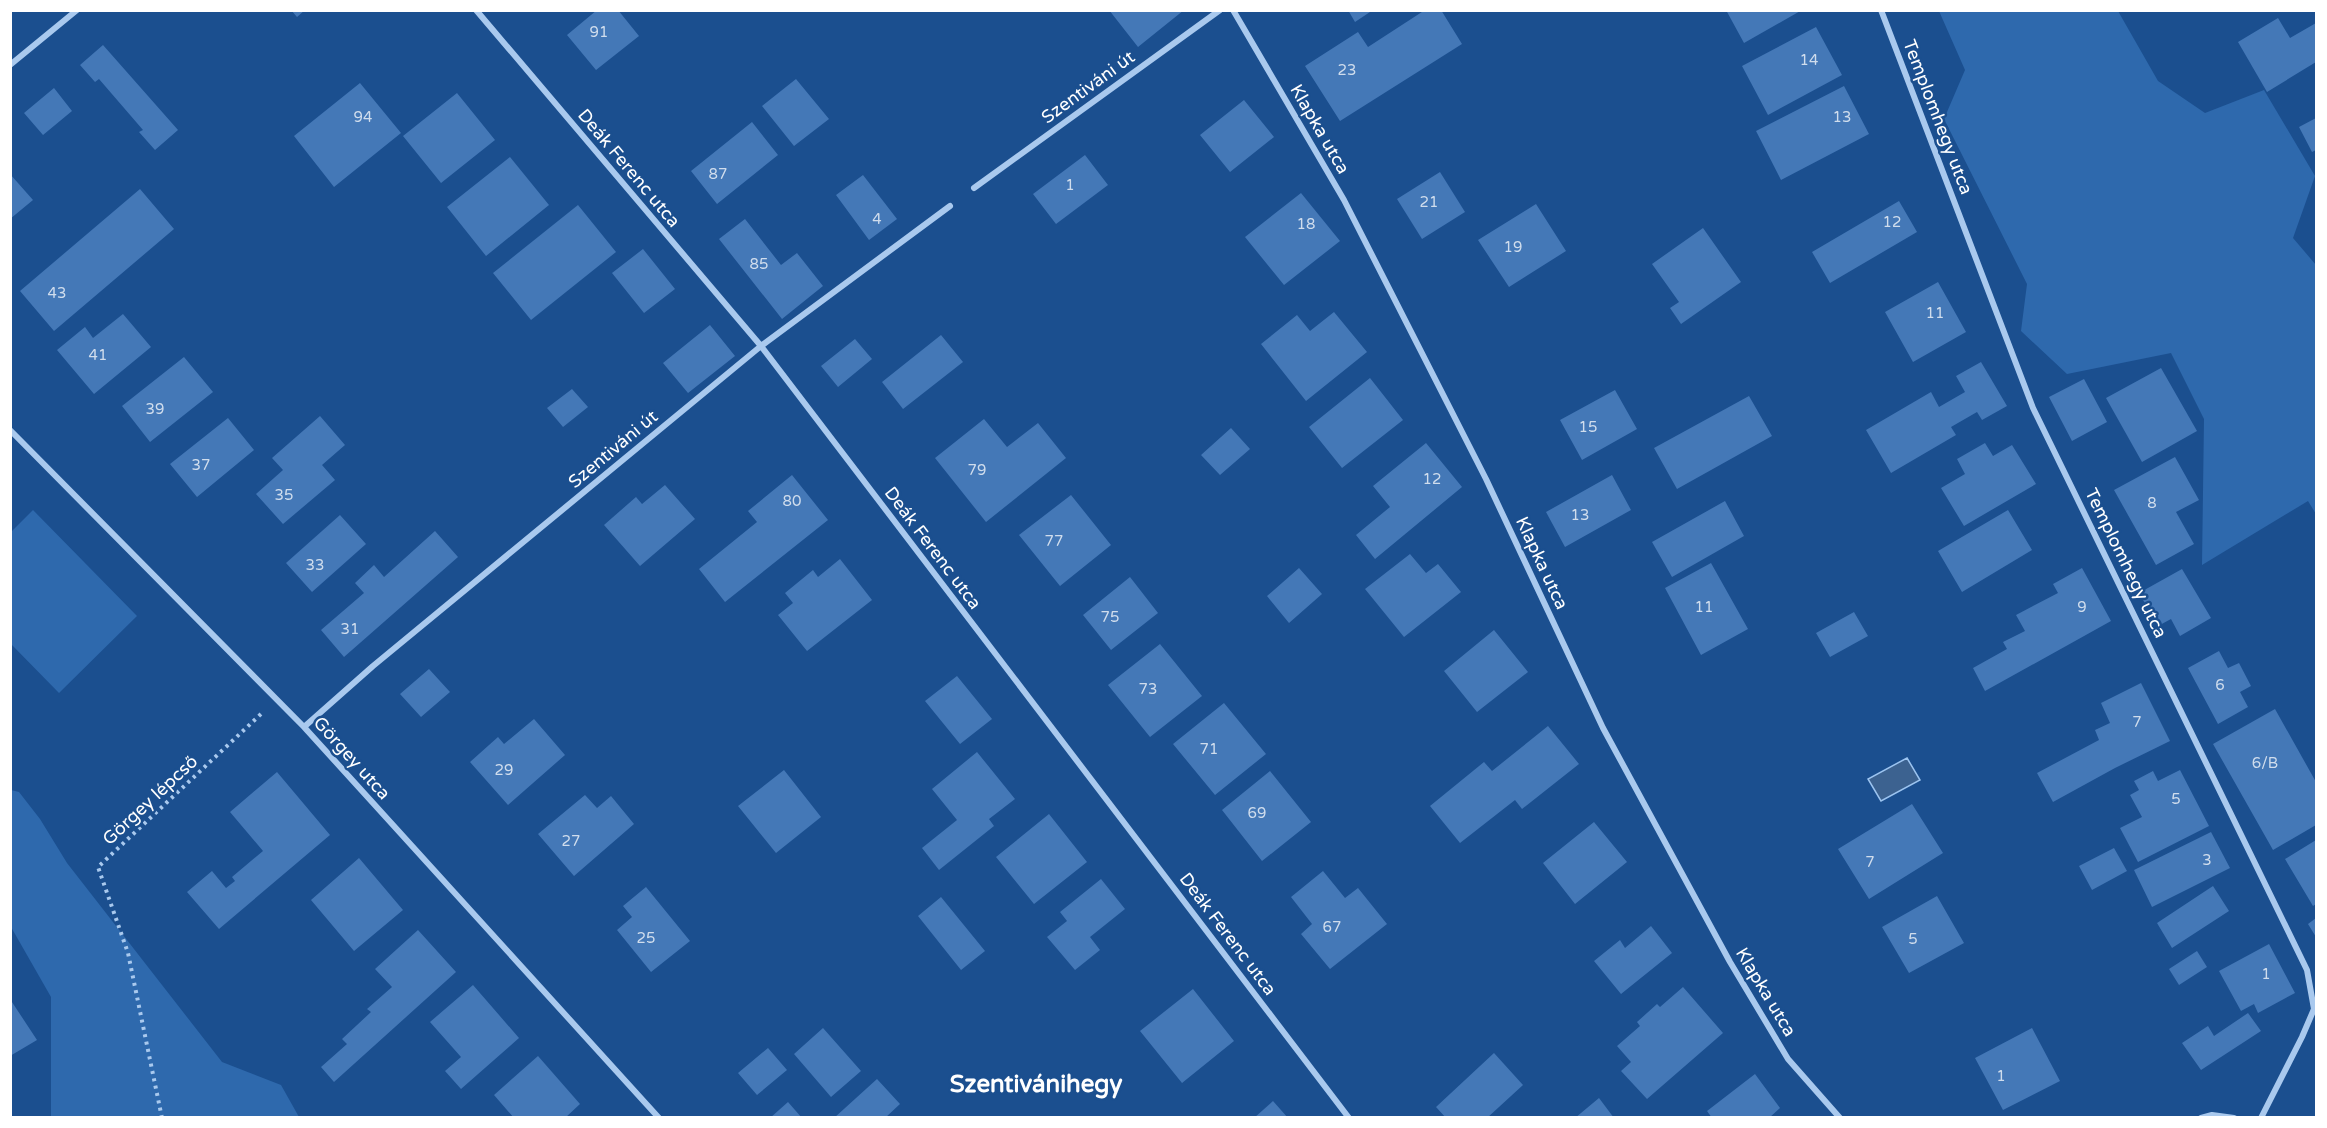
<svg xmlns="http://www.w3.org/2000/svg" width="2327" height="1128" font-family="'Varela Round',sans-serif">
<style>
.green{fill:#2e69ad}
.water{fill:#3c6290;stroke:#9cc4f0;stroke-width:1.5}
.building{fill:#4478b7}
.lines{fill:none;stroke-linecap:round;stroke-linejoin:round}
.path{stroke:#a9c9ee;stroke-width:4;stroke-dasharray:3 4.5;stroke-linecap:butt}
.minor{stroke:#a9c9ee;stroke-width:6}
.labels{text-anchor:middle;stroke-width:5;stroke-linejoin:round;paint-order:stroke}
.number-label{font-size:15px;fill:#d0dded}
.street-label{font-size:18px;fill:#fff;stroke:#1b4f8f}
.district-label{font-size:24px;font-weight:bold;fill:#fff;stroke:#1b4f8f}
</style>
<rect width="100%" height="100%" fill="#1b4f8f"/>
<path class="green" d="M1939,11H2118L2158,81L2205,113L2264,90L2315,176L2293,238L2316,265V514L2308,501L2202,565L2204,419L2171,353L2067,374L2021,331L2027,284L1944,119L1965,70Z
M33,510L137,616L59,693L11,644V532Z
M11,790L19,792L40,819L67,863L222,1062L281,1085L299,1117H51V997L11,927Z"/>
<path class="water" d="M1907,758L1920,780L1881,801L1868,779Z"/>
<path class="building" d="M291,10H305L297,17Z
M597,10H618L639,36L596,70L567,35Z
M1109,10H1184L1138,47Z
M1348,10H1373L1355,22Z
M1425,10H1441L1462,44L1340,121L1305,66L1358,32L1368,47Z
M1726,10H1802L1744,43Z
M2278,18L2290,38L2316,23V62L2267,92L2238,42Z
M1816,27L1842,75L1768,115L1742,66Z
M103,45L178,130L155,150L139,132L143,130L99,79L95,82L80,65Z
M796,79L829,119L794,146L762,106Z
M360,83L401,133L334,187L294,136Z
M1844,86L1869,134L1781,180L1756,131Z
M54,88L72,111L43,135L24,113Z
M457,93L495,140L441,183L403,136Z
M1244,100L1274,137L1230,172L1200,135Z
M2316,118V150L2312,152L2299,127Z
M752,122L778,155L717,204L691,171Z
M1085,155L1108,185L1056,224L1033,194Z
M510,157L549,205L486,256L447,207Z
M1440,172L1465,212L1422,239L1397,199Z
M10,174L33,200L10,219Z
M863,175L897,219L869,240L836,195Z
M140,189L174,229L54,331L20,291Z
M1301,193L1340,241L1284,285L1245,237Z
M1899,201L1917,232L1830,283L1812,252Z
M1536,204L1566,251L1509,287L1478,240Z
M578,205L616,252L531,320L493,273Z
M745,219L781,265L797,253L823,286L782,319L719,239Z
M1703,228L1741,282L1681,324L1670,308L1679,302L1652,264Z
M643,249L675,289L644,313L612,273Z
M1938,282L1966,332L1913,362L1885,312Z
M1334,312L1367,352L1306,401L1261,344L1297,315L1310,331Z
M123,314L151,347L94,394L57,350L85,327L93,338Z
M710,325L735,356L688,393L663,363Z
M941,335L963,362L903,409L882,382Z
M855,339L872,359L838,387L821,366Z
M184,357L213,392L150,442L122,406Z
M1981,362L2007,406L1982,420L1977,412L1951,427L1956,435L1891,473L1866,430L1931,392L1939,407L1965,392L1956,376Z
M2161,368L2197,431L2142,462L2106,398Z
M1370,378L1403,420L1342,468L1309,427Z
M2084,379L2107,422L2072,441L2049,397Z
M572,389L588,407L563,427L547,408Z
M1615,390L1637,429L1582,460L1560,420Z
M1749,396L1772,436L1677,489L1654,448Z
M320,416L345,445L322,465L335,480L283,524L256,494L283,470L272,458Z
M228,418L254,450L197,497L170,464Z
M984,419L1007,447L1038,423L1066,458L986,522L935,458Z
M1231,428L1250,449L1220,475L1201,455Z
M1426,443L1462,487L1375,559L1356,535L1390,507L1373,486Z
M1985,443L1993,456L2012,445L2036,484L1964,526L1941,488L1965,474L1957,459Z
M2175,457L2199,500L2176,512L2194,544L2156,565L2114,490Z
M792,475L828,520L725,602L699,569L757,522L748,511Z
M1612,475L1631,510L1565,547L1546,512Z
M665,485L695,519L640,566L604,525L636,497L642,504Z
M1071,495L1111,545L1060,586L1019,535Z
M1725,501L1744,536L1672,577L1652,542Z
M2008,510L2032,550L1962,592L1938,551Z
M340,515L366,544L312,592L286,563Z
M435,531L458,557L344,657L321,630L364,593L355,583L374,565L384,577Z
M1410,554L1426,573L1438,564L1461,592L1404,637L1365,589Z
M840,559L872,600L807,651L778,615L793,603L785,593L813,570L818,577Z
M1711,563L1748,629L1701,655L1665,588Z
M1299,568L1322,594L1289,623L1267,596Z
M2082,568L2111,621L1985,691L1973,668L2007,649L2003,642L2025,631L2016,615L2058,593L2053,584Z
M2182,569L2211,618L2180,636L2171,619L2158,626L2139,593Z
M1130,577L1158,613L1111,650L1083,615Z
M1854,612L1868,636L1830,657L1816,633Z
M1494,630L1528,672L1477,712L1444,671Z
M1160,644L1202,696L1150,737L1108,685Z
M2219,651L2228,668L2239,663L2251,686L2240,692L2248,707L2218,724L2188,668Z
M429,669L450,692L421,717L400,694Z
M957,676L992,719L960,744L925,701Z
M2141,683L2170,741L2115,768L2053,802L2037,773L2099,740L2095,730L2110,723L2101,703Z
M1224,703L1266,754L1215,795L1173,744Z
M2275,709L2316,782V825L2273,850L2213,744Z
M534,719L565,755L508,805L470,762L498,737L504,744Z
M1548,726L1579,764L1522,809L1515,800L1460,843L1430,806L1484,762L1492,771Z
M977,752L1015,799L989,819L994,826L939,870L922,848L957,820L932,789Z
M784,770L821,817L776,853L738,806Z
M2180,770L2209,826L2138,862L2120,828L2142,817L2130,795L2139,790L2134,781L2153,771L2158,781Z
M1270,771L1311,822L1262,861L1222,810Z
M277,772L330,835L219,929L187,892L212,871L226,888L235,881L232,877L263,851L230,812Z
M585,795L597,808L611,796L634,824L574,876L538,834Z
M1912,804L1943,853L1869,899L1838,849Z
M1049,814L1087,862L1034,904L996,857Z
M1594,822L1627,862L1575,904L1543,863Z
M2211,832L2230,868L2152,907L2134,870Z
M2316,840V904L2313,906L2285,859Z
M2114,848L2127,871L2092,890L2079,866Z
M359,858L403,910L354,951L311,900Z
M1323,871L1345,898L1358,888L1387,924L1330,969L1301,934L1312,924L1291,897Z
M1101,879L1125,909L1090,937L1100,950L1075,970L1047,937L1067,921L1060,912Z
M2213,886L2229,911L2172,948L2157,923Z
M646,887L690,941L651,972L617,930L632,917L623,906Z
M1937,896L1964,943L1909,973L1882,927Z
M941,897L985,951L961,970L918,916Z
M2316,918V937L2308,924Z
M1651,926L1672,953L1621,994L1594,961L1620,940L1625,948Z
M418,930L456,972L334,1082L321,1067L347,1044L342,1039L371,1012L367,1009L392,987L375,969Z
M2269,944L2295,993L2258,1013L2254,1004L2241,1011L2219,971Z
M2197,951L2207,967L2179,985L2169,969Z
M473,985L519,1038L461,1089L445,1071L461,1057L430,1022Z
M1683,987L1723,1033L1647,1099L1621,1071L1631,1062L1617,1046L1640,1026L1637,1022L1657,1004L1660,1007Z
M1193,989L1234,1041L1182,1083L1140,1031Z
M10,999L37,1040L10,1056Z
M2248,1013L2261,1031L2201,1070L2182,1043L2208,1026L2214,1036Z
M823,1028L861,1071L831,1097L794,1054Z
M2032,1028L2060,1081L2003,1110L1975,1058Z
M768,1048L787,1070L757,1095L738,1073Z
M1494,1053L1523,1085L1487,1118H1446L1436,1107Z
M538,1056L580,1104L565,1118H514L494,1095Z
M1755,1074L1780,1108L1769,1118H1712L1707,1111Z
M877,1079L900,1104L885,1118H834Z
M1599,1098L1614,1118H1575Z
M1273,1101L1288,1118H1254Z
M788,1102L802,1118H770Z"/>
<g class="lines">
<path class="path" d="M162,1118L128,953L98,867L261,714"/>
<path class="minor" d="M476,10L761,346L1349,1118
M1233,10L1344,200L1486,479L1603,728L1730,962L1788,1059L1840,1118
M1881,10L2033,408L2307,970L2314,1009L2302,1037L2261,1118
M10,65L77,10
M974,188L1220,10
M10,430L304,727L659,1118
M304,727L373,666L761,346L950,206
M2201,1118L2212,1115L2234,1118"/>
</g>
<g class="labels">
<g class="number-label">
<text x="599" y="37">91</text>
<text x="1809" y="65">14</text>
<text x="1347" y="75">23</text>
<text x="363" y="122">94</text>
<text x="1842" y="122">13</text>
<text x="718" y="179">87</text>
<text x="1070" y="190">1</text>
<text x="1429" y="207">21</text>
<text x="877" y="224">4</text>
<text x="1892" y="227">12</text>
<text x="1306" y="229">18</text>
<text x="1513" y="252">19</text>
<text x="759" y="269">85</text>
<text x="57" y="298">43</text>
<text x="1935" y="318">11</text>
<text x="98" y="360">41</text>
<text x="155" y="414">39</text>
<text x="1588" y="432">15</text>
<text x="201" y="470">37</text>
<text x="977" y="475">79</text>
<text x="1432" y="484">12</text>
<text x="284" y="500">35</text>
<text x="792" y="506">80</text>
<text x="2152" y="508">8</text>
<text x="1580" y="520">13</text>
<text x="1054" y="546">77</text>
<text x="315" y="570">33</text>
<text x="1704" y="612">11</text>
<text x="2082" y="612">9</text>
<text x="1110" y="622">75</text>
<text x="350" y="634">31</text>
<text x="2220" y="690">6</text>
<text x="1148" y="694">73</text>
<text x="2137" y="727">7</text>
<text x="1209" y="754">71</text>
<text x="2265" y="768">6/B</text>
<text x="504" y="775">29</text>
<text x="2176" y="804">5</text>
<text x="1257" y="818">69</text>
<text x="571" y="846">27</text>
<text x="2207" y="865">3</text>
<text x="1870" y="867">7</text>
<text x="1332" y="932">67</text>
<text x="646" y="943">25</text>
<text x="1913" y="944">5</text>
<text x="2266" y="979">1</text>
<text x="2001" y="1081">1</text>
</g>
<g class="street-label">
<text transform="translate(1088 87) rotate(-36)" y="6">Szentiváni út</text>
<text transform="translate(1938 117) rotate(69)" y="6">Templomhegy utca</text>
<text transform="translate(1320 129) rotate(60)" y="6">Klapka utca</text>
<text transform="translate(629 168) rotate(50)" y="6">Deák Ferenc utca</text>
<text transform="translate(613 449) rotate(-40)" y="6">Szentiváni út</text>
<text transform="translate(933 548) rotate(53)" y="6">Deák Ferenc utca</text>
<text transform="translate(1542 563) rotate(65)" y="6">Klapka utca</text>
<text transform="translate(2126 563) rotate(64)" y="6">Templomhegy utca</text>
<text transform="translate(352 758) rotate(48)" y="6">Görgey utca</text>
<text transform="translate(150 800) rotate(-43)" y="6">Görgey lépcső</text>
<text transform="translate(1228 934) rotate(53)" y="6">Deák Ferenc utca</text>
<text transform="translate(1766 992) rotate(59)" y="6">Klapka utca</text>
</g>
<g class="district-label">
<text x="1036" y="1092">Szentivánihegy</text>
</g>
</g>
<rect width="2327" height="1128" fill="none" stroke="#ffffff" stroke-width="24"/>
</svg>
